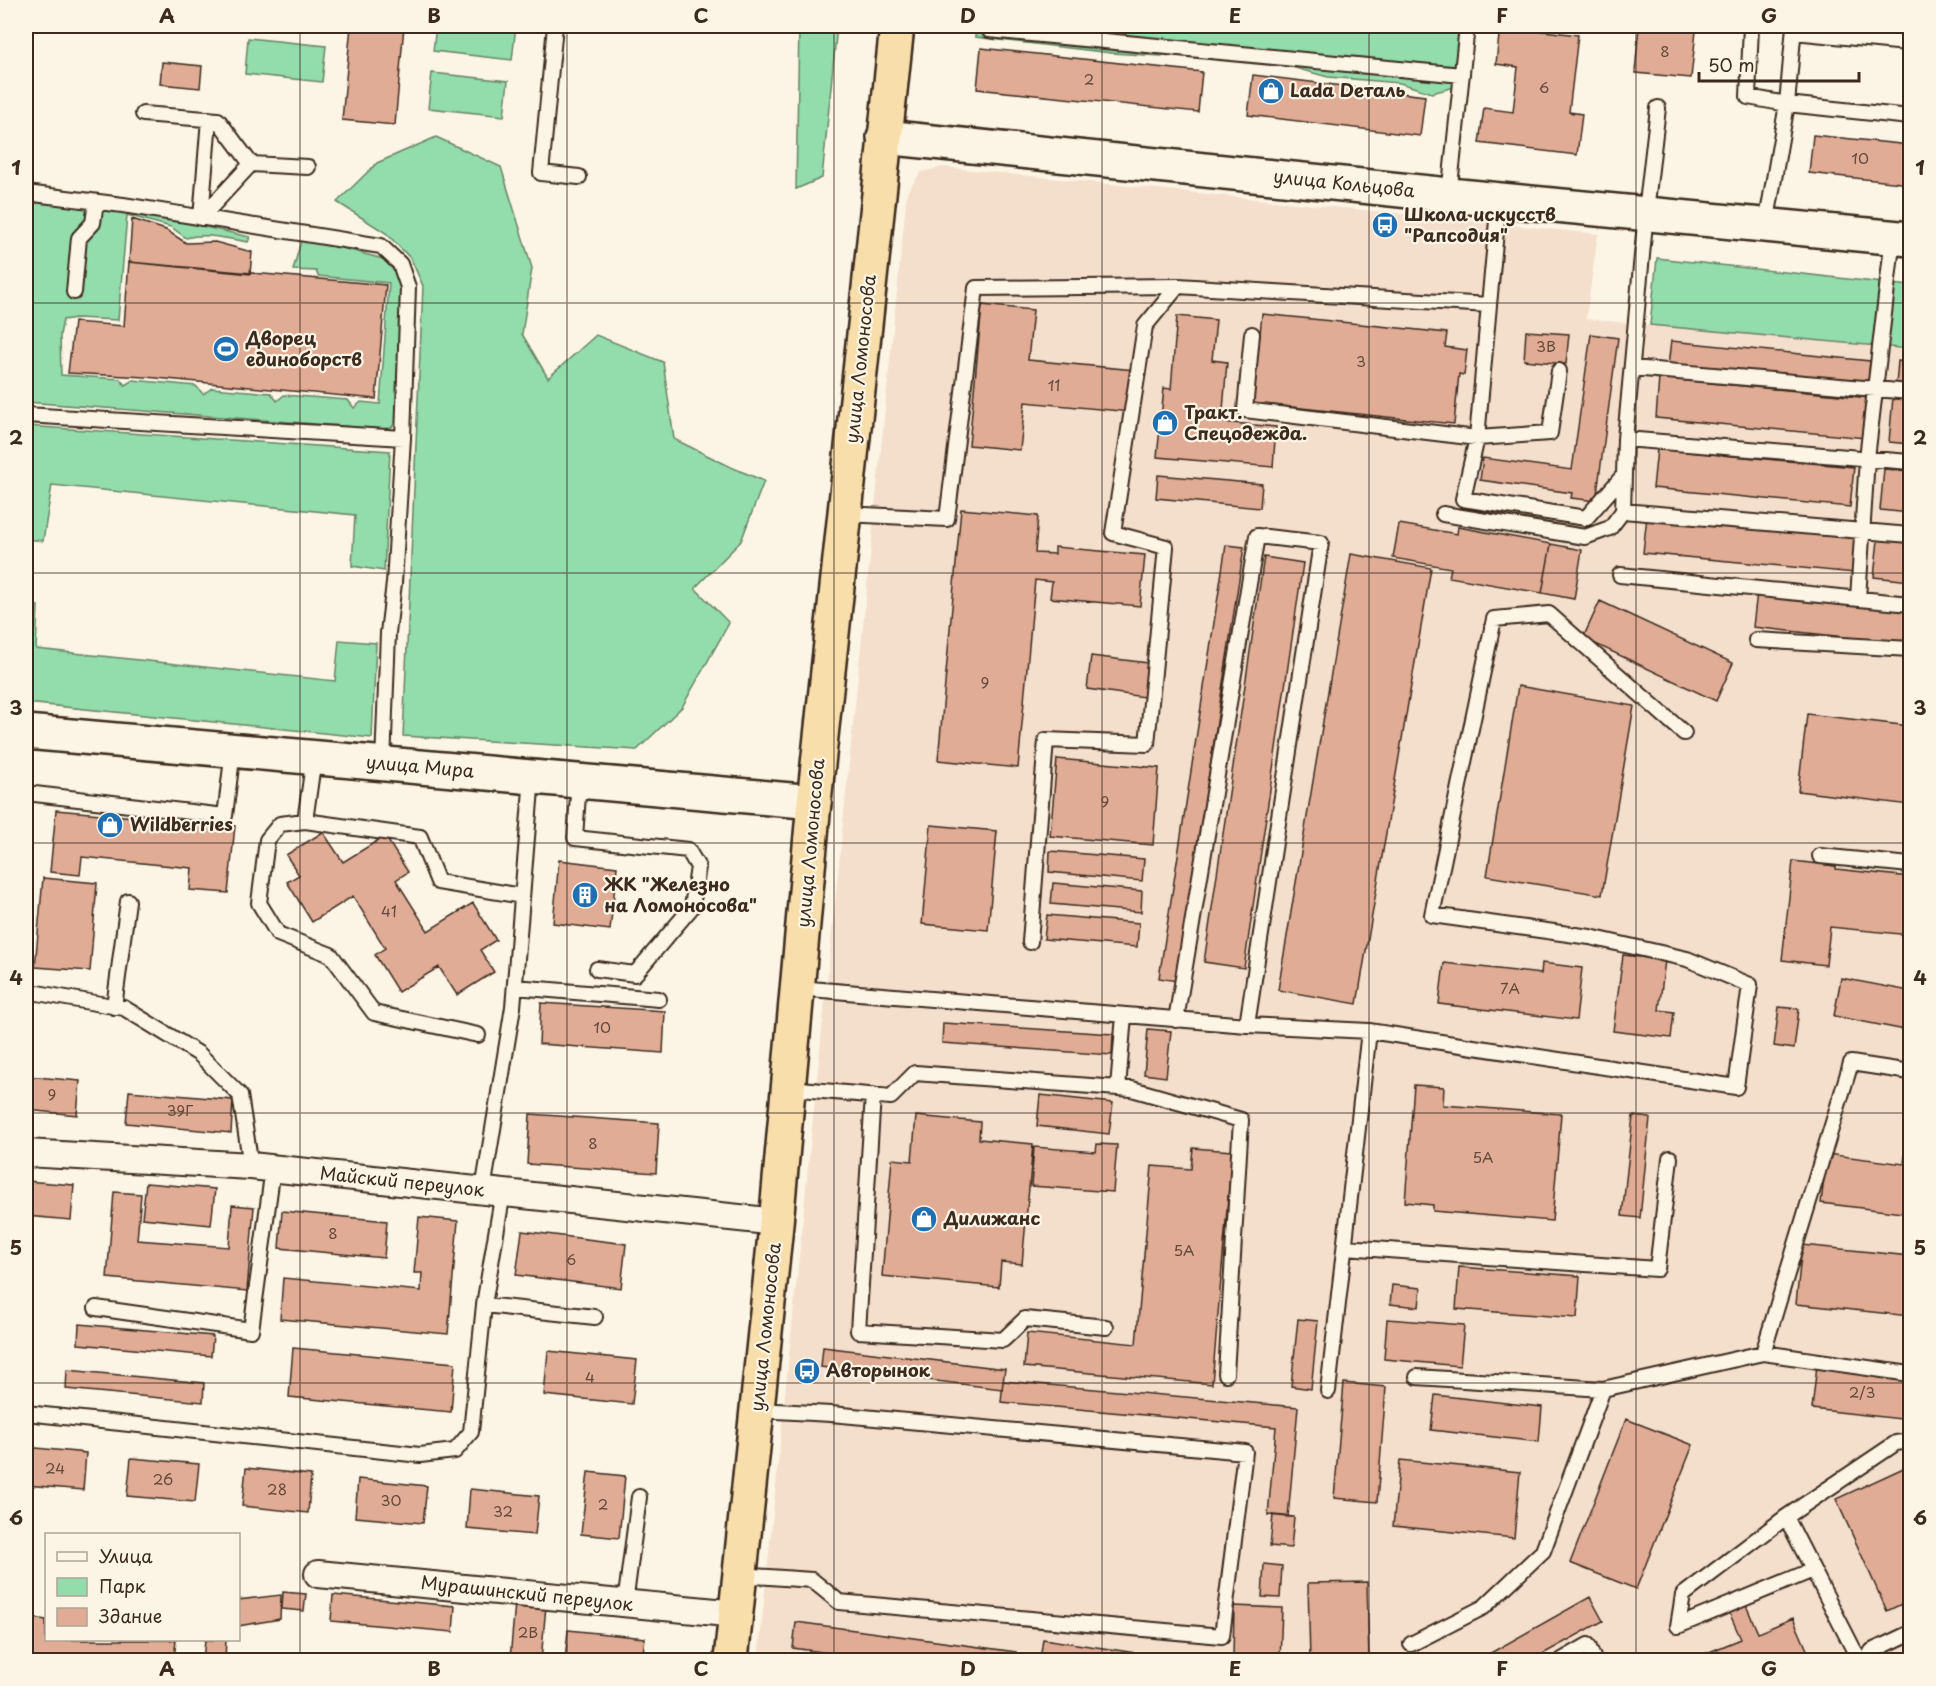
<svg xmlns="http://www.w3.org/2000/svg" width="1936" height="1686" font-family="'Playpen Sans',sans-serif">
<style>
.built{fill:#f4dfcd}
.green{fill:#93dcac;stroke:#678365;stroke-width:1.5}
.building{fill:#e1ac96;stroke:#3b2a1e;stroke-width:1.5}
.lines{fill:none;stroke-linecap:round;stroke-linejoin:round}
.lane-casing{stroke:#3b2a1e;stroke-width:18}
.street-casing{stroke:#3b2a1e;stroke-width:30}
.secondary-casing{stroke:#3b2a1e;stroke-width:38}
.highway-casing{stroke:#3b2a1e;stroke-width:38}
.lane{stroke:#fcf5e5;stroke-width:14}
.street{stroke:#fcf5e5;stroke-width:26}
.secondary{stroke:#fcf5e5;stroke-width:33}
.highway{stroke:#f8deab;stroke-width:33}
.grid{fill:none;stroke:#3b2a1e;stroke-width:1.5;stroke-opacity:0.55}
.labels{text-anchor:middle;stroke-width:4.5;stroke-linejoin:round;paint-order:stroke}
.number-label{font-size:15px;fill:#644a3c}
.poi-label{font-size:18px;font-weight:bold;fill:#3b2a1e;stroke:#fcf5e5;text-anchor:start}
.street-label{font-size:18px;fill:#3b2a1e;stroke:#fcf5e5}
.neatline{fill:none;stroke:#3b2a1e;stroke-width:2}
.grid-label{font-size:20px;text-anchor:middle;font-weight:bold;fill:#3b2a1e}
</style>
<rect width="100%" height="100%" fill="#fcf5e5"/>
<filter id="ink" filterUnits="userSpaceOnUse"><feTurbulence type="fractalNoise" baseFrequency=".0167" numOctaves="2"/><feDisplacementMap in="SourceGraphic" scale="12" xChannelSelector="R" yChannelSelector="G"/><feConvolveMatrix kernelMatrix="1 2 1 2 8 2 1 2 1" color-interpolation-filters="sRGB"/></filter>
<g filter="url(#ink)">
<path class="built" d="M943,167L1598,234L1586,319L1910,349V1660H758L907,192L921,172Z"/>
<path class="green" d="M436,26H516L512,60L433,51Z
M799,26H837L822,178L796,189Z
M975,26H1473L1455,87L1432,93L1400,83L1328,77L1262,59L1177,50L1161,56L1111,53L975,37Z
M248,38L326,46L322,82L245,74Z
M432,73L508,81L504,116L428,108Z
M436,137L501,167L532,268L522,334L548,378L596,335L663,362L674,439L731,467L764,481L741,541L695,588L729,623L682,707L637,750L403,736L423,286L411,259L386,233L337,202L377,163Z
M26,202L129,210L250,237L248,242C228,239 206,232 186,238L171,227L127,215L118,320L76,318L63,320L60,335L61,375L120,379L125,385L133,380L196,386L203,394L212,388L271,393L277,401L284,395L348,400L354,408L361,402L380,404L389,283L318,276L316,271L293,270L302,237L383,259L396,273L402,285L398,419L391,428L383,429L26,402Z
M1657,258L1910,286V349L1650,325Z
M26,426L390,451L384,571L352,566L355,515L52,485L43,541L26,539Z
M26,605L38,606L36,649L335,681L339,640L376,643L372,738L26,703Z"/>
<path class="building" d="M351,26H404L395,125L342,120Z
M1500,26L1578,35L1569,112L1582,114L1577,155L1479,143L1484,108L1513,112L1518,67L1496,64Z
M1639,26L1696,31L1691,78L1635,73Z
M981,48L1202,72L1198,112L977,89Z
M162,62L202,66L200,88L160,84Z
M1253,75L1425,96L1420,136L1248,115Z
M1813,135L1910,145V184L1809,173Z
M132,219L166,230L186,243L215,242L252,252L250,274L129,262Z
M129,262L386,285L376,399L146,377L68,373L74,322L124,326Z
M982,305L1033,310L1028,360L1135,370L1131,412L1025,402L1020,450L969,445Z
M1262,314L1447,333L1445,347L1467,350L1464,375L1459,374L1454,424L1253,403Z
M1177,316L1216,320L1212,360L1227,362L1222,422L1276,427L1273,467L1157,457L1164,388L1171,389Z
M1526,331L1569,334L1566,364L1524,360Z
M1591,334L1618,338L1596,501L1571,498L1572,493L1480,480L1483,458L1572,470Z
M1671,341L1870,361L1868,386L1668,366Z
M1898,361L1910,362V386L1896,385Z
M1659,378L1870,398L1866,438L1656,418Z
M1893,397L1910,398V444L1889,442Z
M1657,449L1854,467L1850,507L1653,488Z
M1884,469L1910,471V513L1880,510Z
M1158,475L1262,484L1260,508L1156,498Z
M961,509L1038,516L1035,553L1055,554V547L1145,555L1140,606L1050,598L1052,582L1035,580L1018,768L938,760Z
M1647,516L1858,536L1855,573L1643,553Z
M1399,524L1457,534L1458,527L1551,544L1542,593L1449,577L1451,568L1393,558Z
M1878,540L1910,543V581L1874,577Z
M1551,544L1582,550L1574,599L1542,593Z
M1226,545L1244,547L1177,981L1159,978Z
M1351,554L1431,568L1357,1004L1278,990Z
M1264,557L1303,563L1244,968L1204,962Z
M1757,592L1910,610V644L1753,627Z
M1600,601L1733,663L1716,701L1583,638Z
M1091,656L1148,663L1144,697L1087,689Z
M1518,686L1634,706L1602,895L1487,876Z
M1807,714L1910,726V805L1798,791Z
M1057,759L1159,768L1153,845L1050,836Z
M56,810L235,826L228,893L190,890L192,868L82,857L80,875L50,872Z
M931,825L997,831L988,930L922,924Z
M323,832L343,862L385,836L408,872L396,880L428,931L473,903L496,940L480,950L494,972L457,995L439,967L398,992L375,955L385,948L353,896L312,922L287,882L299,875L286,855Z
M1050,851L1144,859L1142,881L1049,872Z
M559,860L617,867L610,930L553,923Z
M1793,861L1836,866V869L1910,877V935L1830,927L1826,965L1782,960Z
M43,878L97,883L90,971L35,967Z
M1053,883L1142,891L1141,912L1051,904Z
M1047,915L1139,923L1137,947L1044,939Z
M1623,955L1665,960L1659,1010L1674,1012L1671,1038L1613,1031Z
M1444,963L1541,974L1542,963L1582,968L1576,1020L1439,1004Z
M1841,978L1910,991V1031L1834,1016Z
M541,1003L665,1011L663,1053L539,1044Z
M1779,1007L1799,1009L1794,1049L1774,1046Z
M943,1023L1113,1034L1112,1055L942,1043Z
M1148,1029L1171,1031L1166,1077L1144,1074Z
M26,1076L80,1081L77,1115L26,1110Z
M1414,1085L1444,1087L1443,1105L1561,1114L1552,1221L1433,1211V1205L1405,1202Z
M129,1091L233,1100L231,1133L126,1123Z
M1040,1095L1113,1103L1109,1134L1037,1126Z
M1910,1113V1214L1821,1203L1827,1154L1904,1164Z
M530,1114L659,1123L656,1173L527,1164Z
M916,1116L980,1122L979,1139L1033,1144L1022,1264L1001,1262L999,1287L882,1276L892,1159L912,1161Z
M1633,1116L1650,1118L1640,1218L1622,1216Z
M1097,1144L1117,1145L1113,1192L1031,1186L1034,1147L1096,1152Z
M1193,1148L1232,1151L1212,1384L1024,1367L1027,1333L1136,1344L1152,1166L1191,1169Z
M26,1181L74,1185L71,1220L26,1216Z
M146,1183L215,1189L211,1225L142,1218Z
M114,1192L141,1194L137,1240L229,1247L232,1205L254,1207L247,1291L107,1278Z
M282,1211L387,1221L384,1258L279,1248Z
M419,1217L458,1221L448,1334L280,1319L283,1278L421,1291L422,1273H414Z
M522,1231L626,1244L621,1288L516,1275Z
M1802,1245L1910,1256V1316L1796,1304Z
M1459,1267L1580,1276L1577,1318L1456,1309Z
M1392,1285L1421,1288L1419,1307L1390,1304Z
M1298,1319L1318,1321L1311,1389L1291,1386Z
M1387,1319L1464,1325L1460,1366L1384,1359Z
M79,1324L213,1336L211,1356L78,1344Z
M823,1347L1005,1369L1002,1389L821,1367Z
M293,1348L455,1363L451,1412L289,1397Z
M548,1351L637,1360L632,1404L544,1395Z
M1817,1365L1910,1376V1420L1812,1409Z
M67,1370L204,1383L203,1402L66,1389Z
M1003,1381L1298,1407L1288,1517L1268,1515L1276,1427L1001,1402Z
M1344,1383L1386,1387L1377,1502L1334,1498Z
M1435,1395L1542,1407L1539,1442L1431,1430Z
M1626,1419L1693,1445L1636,1589L1570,1563Z
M26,1447L86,1453L83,1490L26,1485Z
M131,1458L199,1464L195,1502L127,1496Z
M1400,1460L1520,1472L1514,1538L1393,1526Z
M1910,1465V1600L1887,1611L1836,1499Z
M246,1468L311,1475L308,1513L242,1506Z
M588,1472L625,1476L619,1538L581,1534Z
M358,1479L427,1486L423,1523L355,1517Z
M470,1489L539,1496L535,1535L467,1529Z
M1273,1515L1294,1517L1291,1548L1270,1546Z
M1264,1564L1282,1566L1280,1598L1262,1597Z
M1367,1582L1369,1660H1310L1308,1583Z
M283,1592L306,1594L304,1611L282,1609Z
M281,1595L280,1619L238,1626V1600Z
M333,1595L455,1606L453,1632L331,1621Z
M1590,1597L1603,1621L1532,1660H1478Z
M515,1603L546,1606L541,1660L510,1659Z
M1745,1603L1758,1633L1793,1618L1808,1652L1787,1660H1704L1702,1655L1741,1639L1728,1610Z
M1234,1606L1282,1608L1280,1660H1233Z
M26,1617L46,1620V1640H176L174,1660H26Z
M796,1622L1016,1652L1015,1660H880L793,1648Z
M568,1630L645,1638L642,1660H565Z
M1043,1639L1183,1660H1040Z
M205,1640H226L225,1660H203Z
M327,1655L385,1660H327Z"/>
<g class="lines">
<defs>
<path id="lane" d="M555,26L541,173L579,177
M1751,26L1748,97L1787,104L1794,26
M989,30L1462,75
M1794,32L1907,43L1910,41
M1658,108L1646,212L1625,439L1910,462
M143,114L218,120L251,164
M209,119L201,218L251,164L308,167
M26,193L123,205L381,246L400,264L408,287L403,438L394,583L388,633L383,764
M1449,195L1467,26
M1766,225L1787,104L1910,117
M1178,286L1489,305L1477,438L1463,499L1586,518L1624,475
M74,292L79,238L93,223L96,202
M1489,305L1499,200
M1252,334L1245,410L1477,438L1550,433L1559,371
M1632,368L1910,392
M26,415L403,438
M1623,511L1910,535
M845,514L947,519L976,288L1178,286L1145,326L1113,533L1166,547L1147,744L1046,740L1030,942
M1443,514L1585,537L1610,528L1623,511L1625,439
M1620,575L1910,604
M1858,599L1867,458L1893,237
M1756,640L1910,649
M314,757L305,821L280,824L267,840L259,903L278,934L331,955L374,1013L478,1035
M579,780L575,838L688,850L698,867L692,907L635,974L597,969
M26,793L225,816L233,750
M305,821L420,837L438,882L522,896
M1820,856L1910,865
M515,987L659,999
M798,988L1247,1025L1369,1031
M26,991L124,1008L199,1054L240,1095L251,1166
M114,1007L128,901
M1176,1020L1257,536L1321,543L1247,1025
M1910,1072L1851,1063L1763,1353L1910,1374
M789,1088L891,1097L915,1073L1132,1089L1241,1120L1226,1374
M1118,1088L1124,1015
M873,1095L858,1331L1003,1340L1025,1319L1106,1327
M483,1190L513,1007L532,777
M503,1192L484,1305L595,1317
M1345,1247L1657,1269L1670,1158
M96,1308L251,1330L273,1168
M1417,1377L1603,1389L1763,1353
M1328,1391L1369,1031L1736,1087L1750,985L1687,959L1590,937L1432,915L1494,619L1549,614L1684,733
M26,1413L420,1455L455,1451L471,1432L484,1305
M1786,1517L1859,1660
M1813,1570L1678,1626L1683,1595L1786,1517L1896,1443L1910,1441
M740,1575L812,1580L839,1602L1222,1636L1245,1452L831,1414L758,1410
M625,1604L639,1497
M1411,1644L1484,1607L1543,1551L1603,1389
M1562,1660L1588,1645L1594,1660
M1867,1660L1872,1651L1910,1633"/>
<path id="street" d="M26,1153L251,1166L777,1222
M318,1574L737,1614"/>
<path id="secondary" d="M884,137L1449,195L1910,239
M26,732L814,802"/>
<path id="highway" d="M731,1660L775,1235L814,802L897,26"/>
</defs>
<use href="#lane" class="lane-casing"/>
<use href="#street" class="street-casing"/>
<use href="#secondary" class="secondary-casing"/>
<use href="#highway" class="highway-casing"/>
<use href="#lane" class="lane"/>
<use href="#street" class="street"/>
<use href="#secondary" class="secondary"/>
<use href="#highway" class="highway"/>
</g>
</g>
<path class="grid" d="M300,26V1660M567,26V1660M834,26V1660M1102,26V1660M1369,26V1660M1636,26V1660M26,303H1910M26,573H1910M26,843H1910M26,1113H1910M26,1383H1910"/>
<defs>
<symbol id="shop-disc" viewBox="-11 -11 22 22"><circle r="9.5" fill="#1f6fb2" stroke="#fcf5e5"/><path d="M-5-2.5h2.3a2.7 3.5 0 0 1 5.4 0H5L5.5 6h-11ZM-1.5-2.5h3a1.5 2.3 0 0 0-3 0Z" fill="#fff"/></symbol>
<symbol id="bus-disc" viewBox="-11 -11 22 22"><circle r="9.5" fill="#1f6fb2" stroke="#fcf5e5"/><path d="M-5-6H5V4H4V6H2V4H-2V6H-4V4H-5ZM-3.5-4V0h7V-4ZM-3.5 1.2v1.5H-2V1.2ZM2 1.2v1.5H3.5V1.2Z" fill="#fff"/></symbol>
<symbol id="stadium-disc" viewBox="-11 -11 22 22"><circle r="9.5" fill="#1f6fb2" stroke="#fcf5e5"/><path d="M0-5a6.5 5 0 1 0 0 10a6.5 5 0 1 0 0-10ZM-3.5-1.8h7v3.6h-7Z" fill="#fff"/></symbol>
<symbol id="building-disc" viewBox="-11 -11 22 22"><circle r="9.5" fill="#1f6fb2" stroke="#fcf5e5"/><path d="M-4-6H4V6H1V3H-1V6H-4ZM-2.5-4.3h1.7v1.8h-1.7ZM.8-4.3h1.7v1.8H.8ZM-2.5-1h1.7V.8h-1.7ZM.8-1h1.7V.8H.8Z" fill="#fff"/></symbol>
</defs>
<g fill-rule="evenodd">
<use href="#shop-disc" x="1256" y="76" width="30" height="30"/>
<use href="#bus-disc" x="1370" y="210" width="30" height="30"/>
<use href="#stadium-disc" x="211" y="334" width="30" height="30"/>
<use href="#shop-disc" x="1150" y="408" width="30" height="30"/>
<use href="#shop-disc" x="95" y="810" width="30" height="30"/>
<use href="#building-disc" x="570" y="880" width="30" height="30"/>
<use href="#shop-disc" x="909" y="1204" width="30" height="30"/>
<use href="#bus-disc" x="792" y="1356" width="30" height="30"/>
</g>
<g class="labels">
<g class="number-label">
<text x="1665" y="57">8</text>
<text x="1089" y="85">2</text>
<text x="1544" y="93">6</text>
<text x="1860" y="164">10</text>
<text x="1546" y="352">3В</text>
<text x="1361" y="367">3</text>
<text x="1054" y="391">11</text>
<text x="985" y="688">9</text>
<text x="1105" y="807">9</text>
<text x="389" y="917">41</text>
<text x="1510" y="994">7А</text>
<text x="602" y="1033">10</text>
<text x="52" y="1100">9</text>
<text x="180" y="1116">39Г</text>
<text x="593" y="1149">8</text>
<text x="1483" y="1163">5А</text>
<text x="333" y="1239">8</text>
<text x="1184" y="1256">5А</text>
<text x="571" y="1265">6</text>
<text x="590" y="1383">4</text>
<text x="1862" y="1398">2/3</text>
<text x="55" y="1474">24</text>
<text x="163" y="1485">26</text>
<text x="277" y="1495">28</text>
<text x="391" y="1506">30</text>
<text x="603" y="1510">2</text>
<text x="503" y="1517">32</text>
<text x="528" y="1638">2В</text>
</g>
<g class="poi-label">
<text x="1290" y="97">Lada Dеталь</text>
<text x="1404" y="221">Школа искусств<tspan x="1404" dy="21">"Рапсодия"</tspan></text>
<text x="246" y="345">Дворец<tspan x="246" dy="21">единоборств</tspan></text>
<text x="1184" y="419">Тракт.<tspan x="1184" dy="21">Спецодежда.</tspan></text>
<text x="130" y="831">Wildberries</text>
<text x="604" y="891">ЖК "Железно<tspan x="604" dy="21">на Ломоносова"</tspan></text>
<text x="944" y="1225">Дилижанс</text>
<text x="826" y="1377">Авторынок</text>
</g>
<g class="street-label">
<text transform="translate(1344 184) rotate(6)" y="6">улица Кольцова</text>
<text transform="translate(861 359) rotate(-84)" y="6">улица Ломоносова</text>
<text transform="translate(420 767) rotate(5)" y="6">улица Мира</text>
<text transform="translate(811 843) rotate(-85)" y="6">улица Ломоносова</text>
<text transform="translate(402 1182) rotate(6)" y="6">Майский переулок</text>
<text transform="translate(766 1327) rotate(-84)" y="6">улица Ломоносова</text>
<text transform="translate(527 1594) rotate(6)" y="6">Мурашинский переулок</text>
</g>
</g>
<rect width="1936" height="1686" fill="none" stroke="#fcf5e5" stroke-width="66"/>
<rect x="45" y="1533" width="195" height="108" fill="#fcf5e5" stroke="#afa495" stroke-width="1.5"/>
<rect x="57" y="1552" width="30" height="9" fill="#fcf5e5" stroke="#afa495" stroke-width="1.5"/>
<text x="99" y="1563" font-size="18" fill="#3b2a1e">Улица</text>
<rect x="57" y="1578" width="30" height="18" fill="#93dcac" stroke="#afa495" stroke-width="1.5"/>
<text x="99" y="1593" font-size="18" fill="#3b2a1e">Парк</text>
<rect x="57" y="1608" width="30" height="18" fill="#e1ac96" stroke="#afa495" stroke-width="1.5"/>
<text x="99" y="1623" font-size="18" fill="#3b2a1e">Здание</text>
<path d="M1699 72v9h160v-9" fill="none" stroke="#3b2a1e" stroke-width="3"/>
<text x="1708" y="72" font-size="18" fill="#3b2a1e" stroke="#fcf5e5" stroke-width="4.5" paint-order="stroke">50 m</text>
<rect x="33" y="33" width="1870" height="1620" class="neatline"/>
<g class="grid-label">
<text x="167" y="23">A</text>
<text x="434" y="23">B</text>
<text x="701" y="23">C</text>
<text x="968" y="23">D</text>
<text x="1235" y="23">E</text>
<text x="1502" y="23">F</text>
<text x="1769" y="23">G</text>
<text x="16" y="175">1</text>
<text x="1920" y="175">1</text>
<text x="16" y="445">2</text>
<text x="1920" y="445">2</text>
<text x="16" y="715">3</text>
<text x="1920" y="715">3</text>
<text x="16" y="985">4</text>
<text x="1920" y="985">4</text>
<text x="16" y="1255">5</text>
<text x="1920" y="1255">5</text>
<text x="16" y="1525">6</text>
<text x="1920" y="1525">6</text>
<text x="167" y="1676">A</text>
<text x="434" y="1676">B</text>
<text x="701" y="1676">C</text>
<text x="968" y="1676">D</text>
<text x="1235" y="1676">E</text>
<text x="1502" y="1676">F</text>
<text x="1769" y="1676">G</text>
</g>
</svg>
